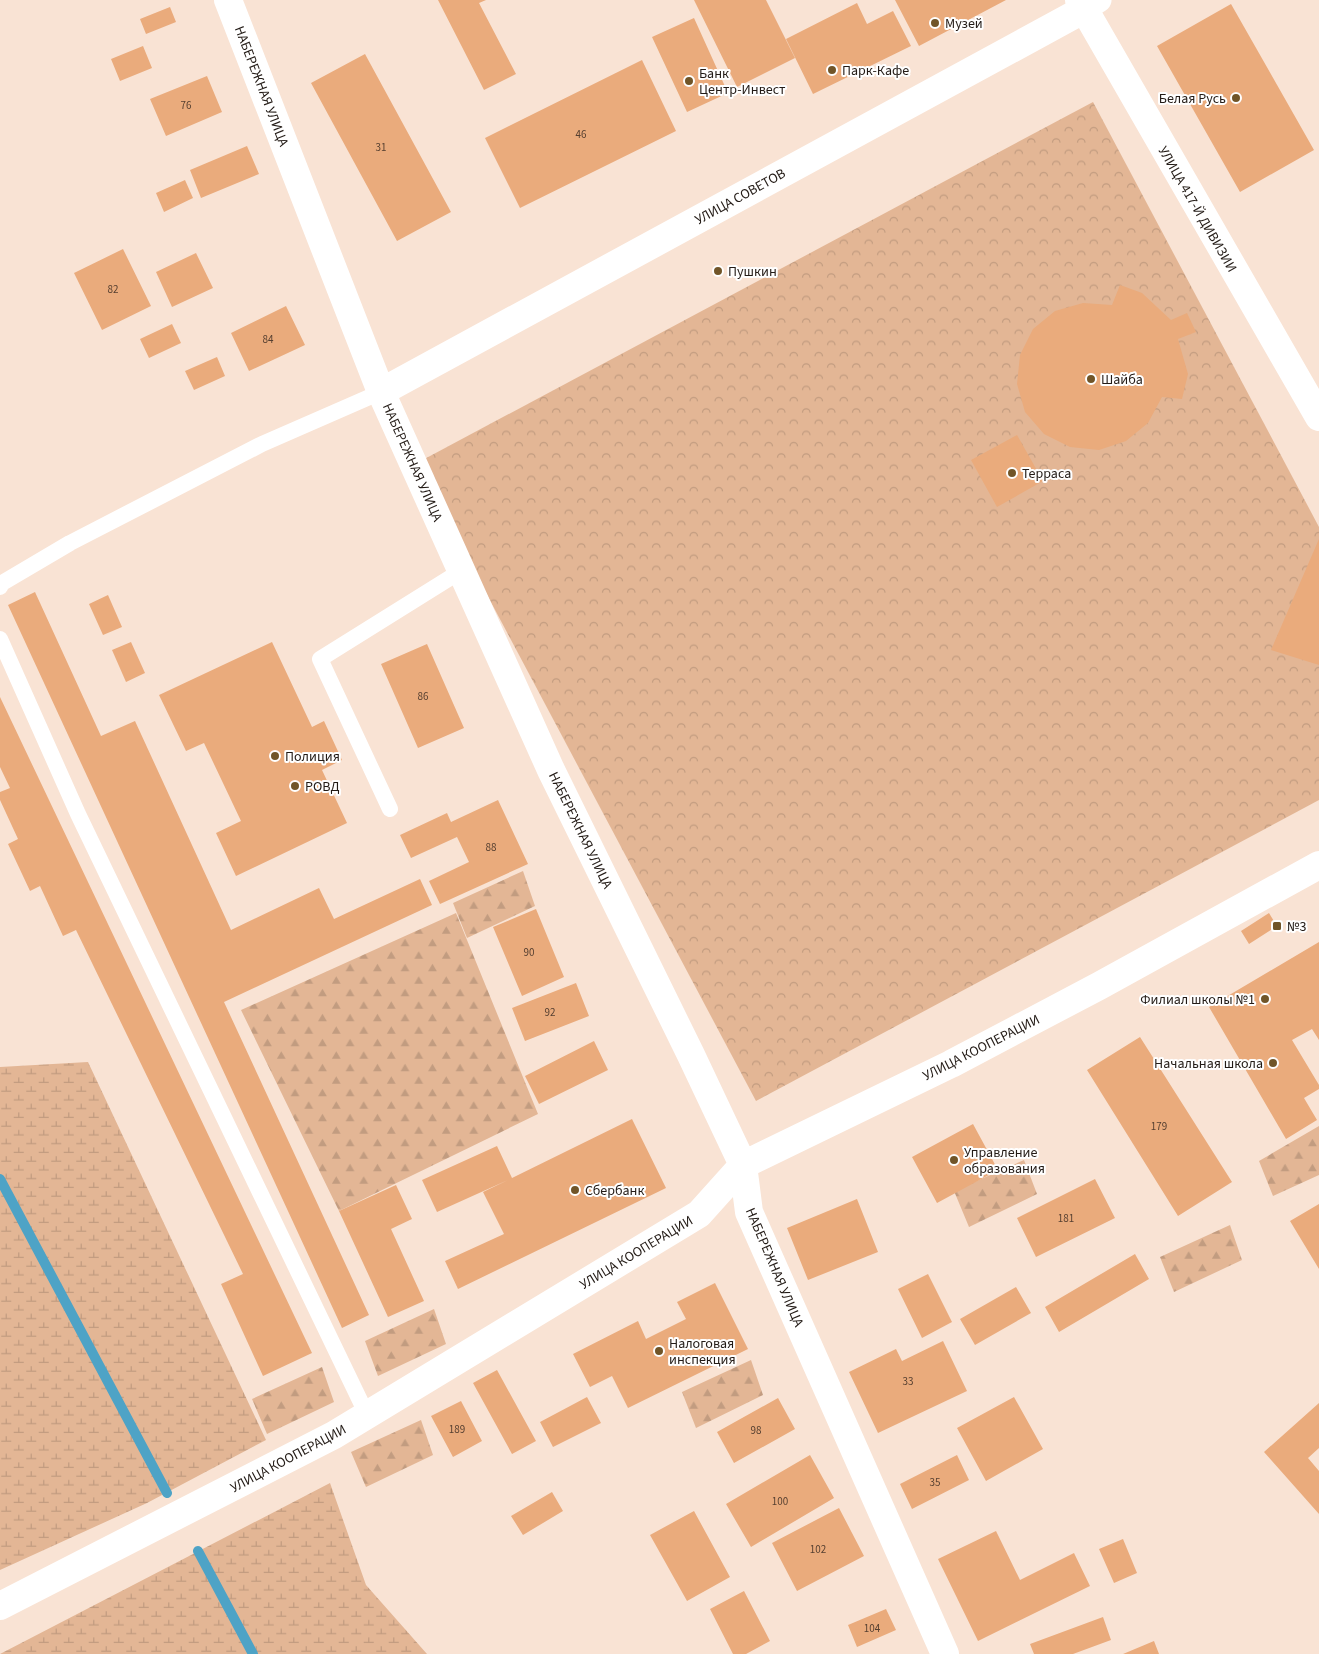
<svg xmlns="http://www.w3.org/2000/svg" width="1319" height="1654" font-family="'Source Sans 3',sans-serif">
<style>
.forest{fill:url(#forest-firs)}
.wetland{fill:url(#wetland-marsh)}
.park{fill:url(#park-crowns)}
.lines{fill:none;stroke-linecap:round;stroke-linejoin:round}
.stream{stroke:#4ea3c6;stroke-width:10}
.building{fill:#eaab7c}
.service{stroke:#fff;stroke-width:16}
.pedestrian{stroke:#fff;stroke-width:25}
.minor{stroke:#fff;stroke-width:28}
.poi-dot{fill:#715528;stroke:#fff;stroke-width:2}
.labels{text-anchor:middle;stroke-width:4;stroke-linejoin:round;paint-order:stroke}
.number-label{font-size:11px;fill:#553f30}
.poi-label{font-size:14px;fill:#231b16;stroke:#fff;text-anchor:start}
.street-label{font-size:14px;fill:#231b16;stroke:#fff}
</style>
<defs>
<pattern id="forest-firs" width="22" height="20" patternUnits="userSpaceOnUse" patternTransform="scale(1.25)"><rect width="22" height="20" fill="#e3b695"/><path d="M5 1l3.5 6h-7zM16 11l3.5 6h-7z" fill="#c29c80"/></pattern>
<pattern id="wetland-marsh" width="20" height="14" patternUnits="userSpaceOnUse" patternTransform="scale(1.25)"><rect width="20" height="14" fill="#e3b695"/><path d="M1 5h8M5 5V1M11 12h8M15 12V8" fill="none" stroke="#c29c80"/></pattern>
<pattern id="park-crowns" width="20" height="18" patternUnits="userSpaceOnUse" patternTransform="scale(1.25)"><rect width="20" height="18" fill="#e3b695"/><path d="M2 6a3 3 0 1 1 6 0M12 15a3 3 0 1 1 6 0" fill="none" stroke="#c29c80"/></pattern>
</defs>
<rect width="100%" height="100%" fill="#f9e3d4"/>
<path class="forest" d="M523,871L535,906L467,938L453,903Z
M456,913L538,1114L339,1211L241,1010Z
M1319,1126V1175L1273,1196L1259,1161Z
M1024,1160L1037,1194L969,1227L954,1191Z
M1230,1225L1242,1260L1174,1292L1160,1257Z
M434,1309L446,1344L378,1376L365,1341Z
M751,1360L763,1395L696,1428L682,1392Z
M322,1367L334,1402L267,1434L252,1399Z
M421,1420L433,1455L366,1487L351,1452Z"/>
<path class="wetland" d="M88,1062L266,1440L147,1503L0,1570V1067Z
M330,1483L366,1585L427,1654H0Z"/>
<path class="park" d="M1093,102L1319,527V800L756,1101L417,463Z"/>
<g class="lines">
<path class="stream" d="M0,1179L167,1493
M198,1551L253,1654"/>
</g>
<path class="building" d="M438,0H486L479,3L516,74L484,90Z
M694,0H766L795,58L737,87Z
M895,0H1006L919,46Z
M857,3L867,24L893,11L911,46L813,94L786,39Z
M1231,4L1314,150L1240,192L1157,46Z
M170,7L176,22L146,34L140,19Z
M694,18L728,93L687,112L652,37Z
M143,46L152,68L120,81L111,59Z
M365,54L451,212L397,241L311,83Z
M642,60L676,131L520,208L485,138Z
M207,76L222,112L166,136L150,99Z
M247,146L259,174L201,198L190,170Z
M185,180L193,198L164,212L156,193Z
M123,249L151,306L102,330L74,273Z
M196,253L213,288L172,307L156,272Z
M1120,285L1142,293L1171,320L1187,313L1196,332L1178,339L1188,374L1182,399L1162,397L1148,423L1126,441L1099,450L1070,447L1044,434L1025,412L1017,384L1020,355L1033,329L1055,311L1083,303L1112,305Z
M286,306L305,345L249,371L231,333Z
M172,324L181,343L149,358L140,339Z
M217,357L225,376L194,390L185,371Z
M1017,435L1043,481L997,507L971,460Z
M1319,539V665L1271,650Z
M35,592L101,736L135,721L231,930L319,888L334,919L420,879L432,905L224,1002L369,1315L342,1328L8,605Z
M108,595L122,627L103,635L89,604Z
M131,642L145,673L126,682L112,650Z
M272,642L312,727L324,721L342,760L322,770L347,823L236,876L216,833L241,821L204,743L186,751L159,695Z
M427,644L464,728L418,748L381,664Z
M0,697L312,1353L263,1376L221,1284L243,1274L76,930L63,936L40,886L30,891L8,844L18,839L0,800V792L10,788L0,767Z
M498,800L528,864L440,904L429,881L469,862L457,837L411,858L400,835L447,813L451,822Z
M536,909L564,977L522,996L493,927Z
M1269,913L1277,926L1249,944L1241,931Z
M1319,942V1040L1312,1029L1292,1040L1319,1085V1089L1304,1098L1317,1120L1286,1139L1209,1007Z
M576,983L589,1016L525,1041L512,1008Z
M1140,1037L1232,1182L1178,1216L1087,1070Z
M594,1041L608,1070L539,1104L525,1076Z
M632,1119L666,1188L458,1289L445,1261L504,1234L483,1192L508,1180L437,1212L422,1180L497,1146L512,1178Z
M973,1124L998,1170L937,1203L912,1157Z
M1095,1179L1115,1218L1036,1257L1017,1218Z
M396,1185L412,1219L391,1229L424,1301L388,1317L339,1211Z
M857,1199L878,1252L808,1280L787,1228Z
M1319,1204V1269L1290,1221Z
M1135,1254L1149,1279L1059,1332L1045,1307Z
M928,1274L952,1322L922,1338L898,1289Z
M715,1283L748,1349L628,1408L612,1376L590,1387L573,1354L638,1321L646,1339L686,1319L677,1302Z
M1016,1287L1031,1313L975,1345L960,1319Z
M943,1341L967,1391L878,1433L849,1372L896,1349L902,1361Z
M497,1370L536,1441L512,1454L473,1383Z
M587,1397L601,1423L553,1447L540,1422Z
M1014,1397L1043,1449L986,1481L957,1428Z
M778,1398L795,1429L734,1463L717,1432Z
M461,1401L482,1441L453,1457L431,1416Z
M1319,1403V1448L1308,1458L1319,1471V1514L1264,1452Z
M810,1455L834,1498L751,1547L726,1504Z
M957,1455L969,1480L912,1509L900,1484Z
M552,1492L563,1511L523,1535L511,1516Z
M839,1508L864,1556L797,1591L772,1543Z
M694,1511L730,1577L687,1601L650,1535Z
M996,1531L1020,1580L1074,1553L1090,1586L978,1641L938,1559Z
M1123,1539L1137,1573L1114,1583L1099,1549Z
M744,1591L770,1641L746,1654H733L710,1609Z
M886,1609L896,1630L857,1647L848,1625Z
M1103,1617L1111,1640L1073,1654H1034L1030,1644Z
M1154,1641L1159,1654H1123Z"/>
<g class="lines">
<path class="service" d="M0,587L2,583L70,543L262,444L381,392
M0,639L78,814L367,1415
M390,809L320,659L461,571"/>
<path class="pedestrian" d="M1083,10L1099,0"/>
<path class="minor" d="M228,0L381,392L551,770L691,1055L743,1165L749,1212L945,1654
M1079,0L1319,417
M381,392L1083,10
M0,1606L334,1435L699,1214L743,1165L951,1064L1099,986L1319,865"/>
</g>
<g class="poi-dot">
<circle cx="935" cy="23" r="5"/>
<circle cx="832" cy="70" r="5"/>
<circle cx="689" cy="81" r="5"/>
<circle cx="1236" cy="98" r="5"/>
<circle cx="718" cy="271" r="5"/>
<circle cx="1091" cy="379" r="5"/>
<circle cx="1012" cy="473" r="5"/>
<circle cx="275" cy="756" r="5"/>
<circle cx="295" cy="786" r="5"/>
<rect x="1272" y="921" width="10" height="10" rx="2.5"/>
<circle cx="1265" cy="999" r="5"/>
<circle cx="1273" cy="1063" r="5"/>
<circle cx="954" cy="1160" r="5"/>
<circle cx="575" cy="1190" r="5"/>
<circle cx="659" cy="1351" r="5"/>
</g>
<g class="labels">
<g class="number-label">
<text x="186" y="109">76</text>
<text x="581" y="138">46</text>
<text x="381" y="151">31</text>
<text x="113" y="293">82</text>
<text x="268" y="343">84</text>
<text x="423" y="700">86</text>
<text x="491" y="851">88</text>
<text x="529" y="956">90</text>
<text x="550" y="1016">92</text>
<text x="1159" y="1130">179</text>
<text x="1066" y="1222">181</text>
<text x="908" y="1385">33</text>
<text x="457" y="1433">189</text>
<text x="756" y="1434">98</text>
<text x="935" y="1486">35</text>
<text x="780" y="1505">100</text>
<text x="818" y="1553">102</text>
<text x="872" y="1632">104</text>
</g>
<g class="poi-label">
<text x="945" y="28">Музей</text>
<text x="842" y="75">Парк-Кафе</text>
<text x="699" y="78">Банк<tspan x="699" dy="16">Центр-Инвест</tspan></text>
<text x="1226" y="103" text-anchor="end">Белая Русь</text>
<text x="728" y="276">Пушкин</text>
<text x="1101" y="384">Шайба</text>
<text x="1022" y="478">Терраса</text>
<text x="285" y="761">Полиция</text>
<text x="305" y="791">РОВД</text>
<text x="1287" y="931">№3</text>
<text x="1255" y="1004" text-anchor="end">Филиал школы №1</text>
<text x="1263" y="1068" text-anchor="end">Начальная школа</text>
<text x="964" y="1157">Управление<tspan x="964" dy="16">образования</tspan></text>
<text x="585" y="1195">Сбербанк</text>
<text x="669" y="1348">Налоговая<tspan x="669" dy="16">инспекция</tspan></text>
</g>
<g class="street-label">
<text transform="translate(262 86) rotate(69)" y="5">НАБЕРЕЖНАЯ УЛИЦА</text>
<text transform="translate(740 196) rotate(-29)" y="5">УЛИЦА СОВЕТОВ</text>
<text transform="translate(1198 209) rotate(60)" y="5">УЛИЦА 417-Й ДИВИЗИИ</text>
<text transform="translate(413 462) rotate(66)" y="5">НАБЕРЕЖНАЯ УЛИЦА</text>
<text transform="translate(581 830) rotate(64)" y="5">НАБЕРЕЖНАЯ УЛИЦА</text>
<text transform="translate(981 1047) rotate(-27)" y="5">УЛИЦА КООПЕРАЦИИ</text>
<text transform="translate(636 1252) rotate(-31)" y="5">УЛИЦА КООПЕРАЦИИ</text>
<text transform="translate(775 1267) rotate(67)" y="5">НАБЕРЕЖНАЯ УЛИЦА</text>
<text transform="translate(288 1458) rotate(-28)" y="5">УЛИЦА КООПЕРАЦИИ</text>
</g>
</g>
</svg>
